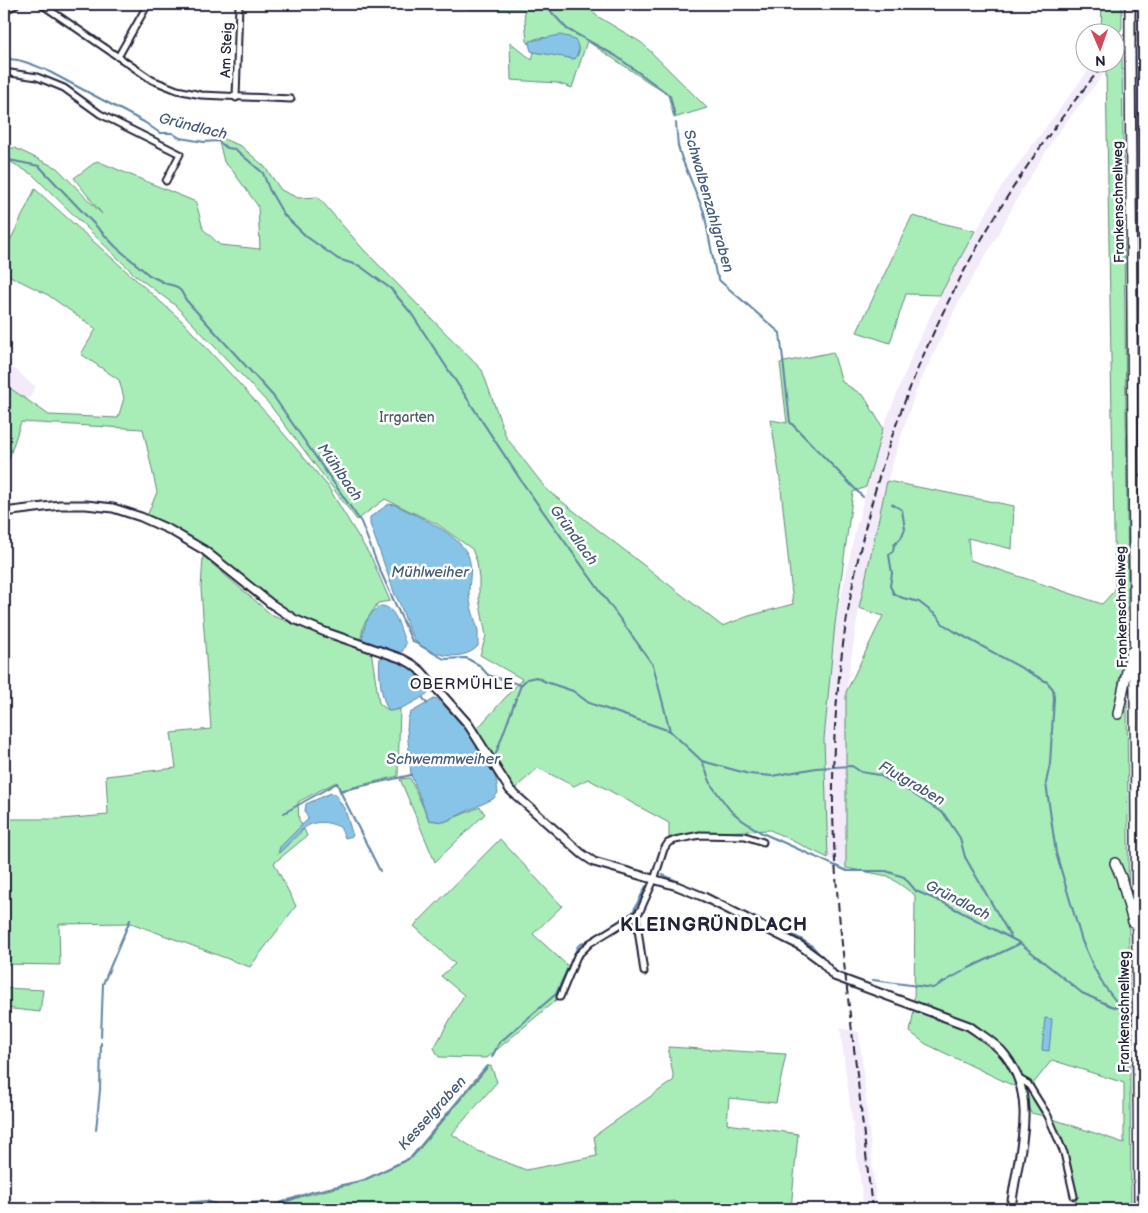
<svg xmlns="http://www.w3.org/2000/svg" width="1148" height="1213" font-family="'Balsamiq Sans',sans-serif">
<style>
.built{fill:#f3ebf9}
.green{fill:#a8ecb8;stroke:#65877a;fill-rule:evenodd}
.water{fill:#87c4e7;stroke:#5f83a2}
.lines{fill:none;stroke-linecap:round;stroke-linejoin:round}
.stream{stroke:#5f83a2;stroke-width:2}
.street-casing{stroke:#22223b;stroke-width:9}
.secondary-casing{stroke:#22223b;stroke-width:11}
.highway-casing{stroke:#22223b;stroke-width:12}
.street{stroke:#fff;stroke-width:5}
.secondary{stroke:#fff;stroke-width:7}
.highway{stroke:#fff;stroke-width:9}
.rail{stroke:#22223b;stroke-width:2;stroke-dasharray:8 4;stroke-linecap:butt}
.highway-bridge-casing{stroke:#22223b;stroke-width:12;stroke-linecap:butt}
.highway-bridge{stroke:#fff;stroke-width:9}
.labels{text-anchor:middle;stroke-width:5;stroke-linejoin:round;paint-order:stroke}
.street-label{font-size:14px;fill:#22223b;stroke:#fff}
.park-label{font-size:14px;fill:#4a5f60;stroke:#fff}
.water-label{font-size:15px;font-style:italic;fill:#455b77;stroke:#fff}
.neighbourhood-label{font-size:15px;letter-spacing:1px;fill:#22223b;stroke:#fff}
.district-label{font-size:19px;font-weight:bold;letter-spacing:1px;fill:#22223b;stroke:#fff}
</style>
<rect width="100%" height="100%" fill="#fff"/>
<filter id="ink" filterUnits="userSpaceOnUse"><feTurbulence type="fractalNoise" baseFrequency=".02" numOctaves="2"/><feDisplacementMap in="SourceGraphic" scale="10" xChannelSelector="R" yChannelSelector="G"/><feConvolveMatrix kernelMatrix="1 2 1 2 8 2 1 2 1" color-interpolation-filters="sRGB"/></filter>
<g filter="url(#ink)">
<path class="built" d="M1094,63H1112L1055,137L1020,193L1000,231L959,301L915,393L887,481L859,608L846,692V868L828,858L824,739L835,624L855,532L883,428L914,351L940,295L1001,187Z
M4,366L17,370L29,382L36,386L28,401L4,384Z
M840,1028L859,1032L877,1209H864Z"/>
<path class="green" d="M468,4H584L597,16L642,43L707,108L674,118L668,95L587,41L572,88L557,83L511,80L510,42L532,60L534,52L563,56L572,59L578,55L579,50C566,45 539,29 529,44L527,41L524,9H468Z
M1102,4H1122V28L1116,36V32H1101Z
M1122,51L1128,593L1123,669L1127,692L1131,1209H1078L1062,1148L1044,1116L1031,1113L1018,1088L926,1044L910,1032L914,1010L915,895L888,876L846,868V692L883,616L859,608L887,481L1014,506L1012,549L968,538L970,560L1102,604L1115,590L1106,70L1112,63L1116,62V58ZM1052,1060L1124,1083V1143L1044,1116L1033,1084Z
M218,137L241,146L265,167L281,190L298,198L318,197L363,249L482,370L506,437L547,490L722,626L749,616L793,604L780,479L771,420L787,423L780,363L833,352L842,382L864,396L883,428L866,487L853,492L835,624L824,739L828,858L770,830L698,833L669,838V823L588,779L574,786L538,768L512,791L477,729L522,679L480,655L486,636L479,599V579L477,562L472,549L437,524L385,499L357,520L269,404L175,305L136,276L33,175L4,158V148H15L57,168L102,214L74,178L97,161L196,202L203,229L220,245L260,249L258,206L232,170L224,162Z
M35,189L182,321L267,414L327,485L372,559L390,601L378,603L364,624L360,642L285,611L206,546L147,516L157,492L143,429L21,422L4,473V384L49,415L118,418L124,398L119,380L81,354L96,329L48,295L4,273V240L11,239Z
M912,216L975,231L940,295L906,294L890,343L857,332Z
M203,556L273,616L335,640L371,650L379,703L389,711L400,709L398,776L341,790L336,782L298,802L299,820L302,825L280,847L279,853L304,829L307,836L274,863L296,906L250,967L131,923L59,924L60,965L4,964V819H61L108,815L106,776L176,768L171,733L211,729L201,588Z
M410,778L429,820L444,822L480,807L485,814L435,862L400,779Z
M500,839L562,906L533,934L569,967L556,1000L487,1058L439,1057L434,1048L464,995L441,976L455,964L414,926Z
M4,988L43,990L40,1012L4,1008Z
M668,1047L786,1054L776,1103L729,1098L727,1124L798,1134L791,1209H680L674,1201L609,1209H269L270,1208L303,1196L360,1182L408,1160L485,1067L491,1066L497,1082L452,1134L478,1151L526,1170L597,1156L594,1136L674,1080Z
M91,1202L155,1207L156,1209H88Z"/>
<path class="water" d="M560,35L569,37L576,41L579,50L575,59L534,52L531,51L529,44L530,41Z
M389,504L396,505C418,517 457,532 468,555C473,567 469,581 469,593C470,607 475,618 478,631C478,636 478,642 478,646C463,663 427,656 414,639C405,626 404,608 395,595L370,524V517Z
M380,606C397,605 400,632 406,644L402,652L398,653L362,639C365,624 366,616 380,606Z
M382,656C401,662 422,670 433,688C426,697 400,711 389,711C381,700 378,672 380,658Z
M436,698C456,716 478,744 491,767C496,775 497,784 498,793L493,799L444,822L429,820L411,775L407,729L408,718L410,713Z
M331,793L335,794L345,810L353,836L345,838L340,827C308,813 300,833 278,854L280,847L308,819L305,811L306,804Z
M1045,1018L1052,1019L1049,1051L1042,1050Z"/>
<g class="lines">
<path class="stream" d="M544,4L567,29L616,56L664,91L670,96L675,116
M4,60C17,57 34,65 46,70L144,122L160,133H172L180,138L204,142L218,141L227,148L235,149L263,173L269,189L284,215L307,237L338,259L360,266L391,289L411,313L522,482L653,665L670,731L702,761L712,786L730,810L742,820L760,832L847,871H886L904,877L916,891L944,903L1020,943L1082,993L1111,1006L1128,1010
M676,123L678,146L682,159L704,212L716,274L720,281L780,333L790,422L863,497
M4,159L39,166L116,247L149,275L167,284L175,286L181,291L186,300L274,397L361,522L379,568L412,641L444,659L466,658L479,665L488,675L521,685L527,679L536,677L546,682L573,691L589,703L670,731
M892,504L902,510L905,529L901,538L894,545L893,551L889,555L892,573L890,586L894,594L903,598L919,602L937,616L943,624L954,631L1047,682L1053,689L1054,698L1050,764L1046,783L1056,853L1082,941L1095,970L1105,987L1121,1008
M423,698L427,704
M495,756L521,685
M702,761L749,774L772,776L816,768L852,766L861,772L879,775L909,791L944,814L960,838L965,857L1011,937
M340,791L380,871
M284,813L337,783L340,791L411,775
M663,875L677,881
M682,884L696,890
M720,902L801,939L812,946L821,956
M829,965L838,973
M873,980L933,988L969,968L1019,944
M101,1037L103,984L130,920
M492,1057L499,1043L556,994L578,946L633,912L646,886
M96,1130L100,1090L101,1043
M274,1205L312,1192L364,1180L412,1157L488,1066
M159,1209V1205L206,1201L219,1205L264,1202"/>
<defs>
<path id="street" d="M41,4L152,80L177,90L201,95L291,99
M118,57L148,4
M4,72L37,77L64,88L100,114L180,154L166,181
M236,98L239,4
M636,915L644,972
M560,997L577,956L590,943L636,915L640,911L654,880L664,849L668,843L675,840L700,835L745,836L763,842
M1019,1079L1028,1084L1048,1116L1064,1153L1074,1196"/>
<path id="secondary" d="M4,10L15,4
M4,512L60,505H86L113,508L141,517L170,530L204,550L270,603L294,619L325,632L403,659L412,664L421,671L468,724L510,790L582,854L594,862L677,886L704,897L801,946L820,960L834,976L969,1026C981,1035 996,1043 1005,1055C1041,1101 1016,1158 1011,1209"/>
<path id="highway" d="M1141,43L1144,473
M1130,55L1139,1209
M1118,714L1131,652
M1115,863L1121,877L1133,922"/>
</defs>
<use href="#street" class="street-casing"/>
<use href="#secondary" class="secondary-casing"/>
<use href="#highway" class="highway-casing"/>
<use href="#street" class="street"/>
<use href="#secondary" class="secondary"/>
<use href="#highway" class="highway"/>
<path class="rail" d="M1116,45L1144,12
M872,1209C865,1145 858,1080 850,1015C842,947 834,877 833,808C830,530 927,275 1106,62"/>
<defs>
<path id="highway-bridge" d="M1141,4V43
M1130,55V6"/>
</defs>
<use href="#highway-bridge" class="highway-bridge-casing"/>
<use href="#highway-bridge" class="highway-bridge"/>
</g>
</g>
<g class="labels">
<g class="street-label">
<text transform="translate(226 50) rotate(-88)" y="5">Am Steig</text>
<text transform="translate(1118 202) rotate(-91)" y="5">Frankenschnellweg</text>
<text transform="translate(1121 607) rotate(-91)" y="5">Frankenschnellweg</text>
<text transform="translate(1124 1012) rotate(-90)" y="5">Frankenschnellweg</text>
</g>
<g class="park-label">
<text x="407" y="422">Irrgarten</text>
</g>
<g class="water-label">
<text transform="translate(193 126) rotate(14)" y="5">Gründlach</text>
<text transform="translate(709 201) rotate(74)" y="5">Schwalbenzahlgraben</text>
<text transform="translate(340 472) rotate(55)" y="5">Mühlbach</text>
<text transform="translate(574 535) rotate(54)" y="5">Gründlach</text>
<text x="430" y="577">Mühlweiher</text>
<text x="443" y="764">Schwemmweiher</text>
<text transform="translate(912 783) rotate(30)" y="5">Flutgraben</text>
<text transform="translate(958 900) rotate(27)" y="5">Gründlach</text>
<text transform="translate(432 1113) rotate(-48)" y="5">Kesselgraben</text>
</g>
<g class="neighbourhood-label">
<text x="462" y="689">OBERMÜHLE</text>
</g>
<g class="district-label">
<text x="714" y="931">KLEINGRÜNDLACH</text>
</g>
</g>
<rect width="1148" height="1213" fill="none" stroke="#fff" stroke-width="20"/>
<rect x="10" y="10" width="1128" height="1193" fill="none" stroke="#22223b" stroke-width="2" filter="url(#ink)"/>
<g transform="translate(1100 48) rotate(178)"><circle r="24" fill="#ffffff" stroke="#a7a7b1"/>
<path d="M0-4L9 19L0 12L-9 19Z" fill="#d1495b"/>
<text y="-8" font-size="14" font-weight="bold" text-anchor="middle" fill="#22223b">N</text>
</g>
</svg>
